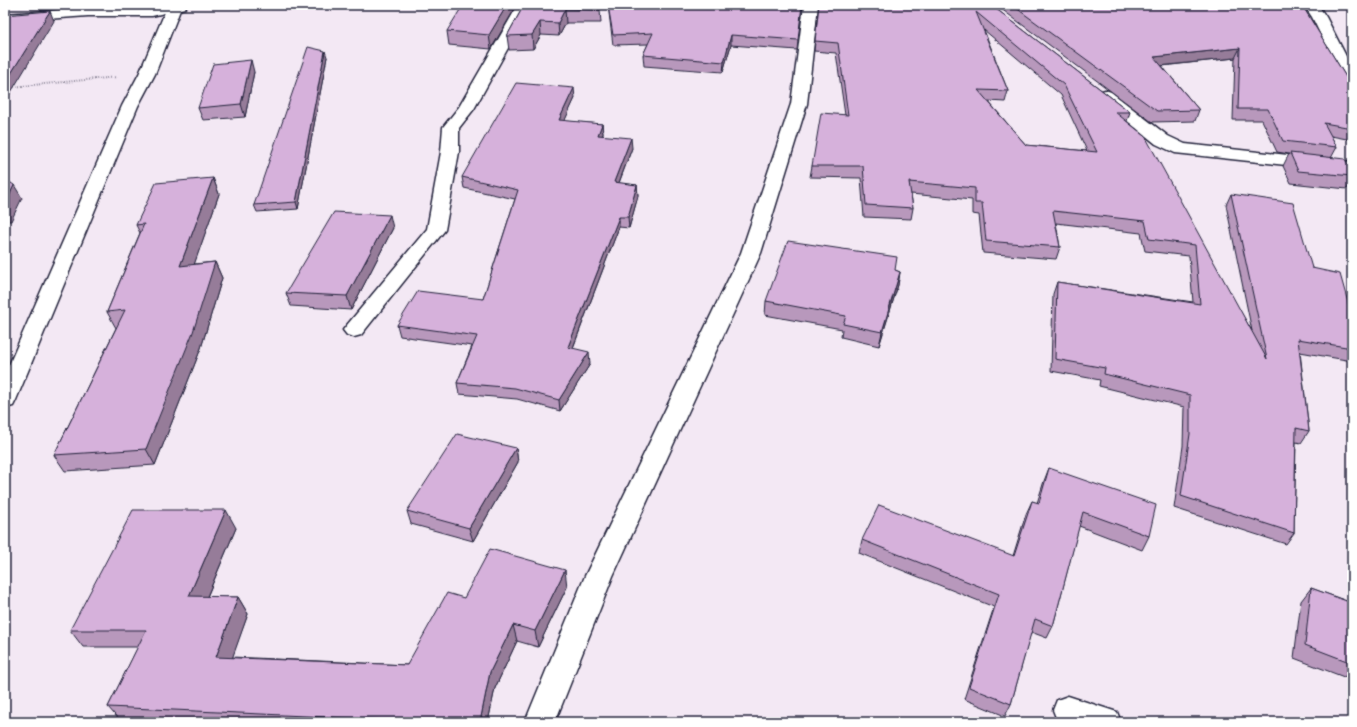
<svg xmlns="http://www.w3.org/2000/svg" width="1357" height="727" font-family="Pangolin,sans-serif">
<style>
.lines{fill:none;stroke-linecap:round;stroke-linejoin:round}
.street-casing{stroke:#22223b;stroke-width:3}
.secondary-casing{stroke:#22223b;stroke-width:3}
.path{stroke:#22223b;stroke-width:2;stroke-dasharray:0.5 2;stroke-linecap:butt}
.street{fill:#fff;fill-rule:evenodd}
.secondary{fill:#fff;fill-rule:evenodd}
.wall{fill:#b898bc;stroke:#22223b;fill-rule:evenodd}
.shaded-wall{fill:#967c99;stroke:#22223b}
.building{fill:#d6b1db;stroke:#22223b;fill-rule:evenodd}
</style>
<rect width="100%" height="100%" fill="#f3e8f4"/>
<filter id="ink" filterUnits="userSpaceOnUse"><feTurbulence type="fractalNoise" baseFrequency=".025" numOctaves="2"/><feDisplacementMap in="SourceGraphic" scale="8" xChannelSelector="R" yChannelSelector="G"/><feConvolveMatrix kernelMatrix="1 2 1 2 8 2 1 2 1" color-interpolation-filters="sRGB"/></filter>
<g filter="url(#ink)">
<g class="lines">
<defs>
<path id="street" d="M164,5H187L185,8L152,16H88L5,22V14L88,8H152Z
M518,5H532L474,109L459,128V152L445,230L361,335L354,337L347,335L343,330L347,325L427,229L441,152L443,127L459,107Z
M804,5H818L807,104L761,253L613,576L555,722H525L585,576L741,253L791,104Z
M1105,90L1111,92L1168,136L1185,144L1352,162V172L1175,153L1156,144L1099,98L1097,95L1099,92Z
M1068,696L1117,712L1121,722H1062L1057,720L1053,710L1057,700Z"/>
<path id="secondary" d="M168,5H182L155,74L138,106L16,400L13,406L5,408V374L122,106L139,74Z
M1304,5H1318L1326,17L1352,68V88L1347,86L1344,83L1312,17Z"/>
</defs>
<use href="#street" class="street-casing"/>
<use href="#secondary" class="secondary-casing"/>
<path class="path" d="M12,87L117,77"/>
<use href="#street" class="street"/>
<use href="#secondary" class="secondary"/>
</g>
<path class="wall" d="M517,5L491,49L449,45L447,31Z
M524,5L600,10L601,23H566L559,36L541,35L533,49L509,50L507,36Z
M608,5H802L797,50L731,45L723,72L644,66L643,55L648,44L613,45Z
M819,5H991L1130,112L1127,121L1252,331L1226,205L1231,194L1312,268L1352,317V361L1300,352L1309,431L1301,443L1296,442L1294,533L1286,544L1174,508L1183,446L1184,407L1099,386L1100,380L1051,371L1053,294L1057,282L1193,302L1189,256L1145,251L1141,233L1056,223L1060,247L1056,259L983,253L979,215L972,214V200L911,194L913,208L911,219L864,217L861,178L810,177L812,166L845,115L836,53L814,51ZM984,30L1061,95L1087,151L1026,145L988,101L1005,102L1008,91Z
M996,5H1302L1346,77L1352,78V140L1331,136L1337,147L1331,158L1352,172V180L1347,189L1291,183L1283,166L1289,154L1277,152L1262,120H1233L1235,58L1162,66L1199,110L1195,121L1152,122Z
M327,57L298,209L257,212L254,205Z
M254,72L245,117L203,120L198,108Z
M575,98L564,121L602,124L603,134L602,136L632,148L619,183L637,185L638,196L629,228L619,227L573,348L590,364L560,411L517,399L459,394L457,383L472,346L400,336L397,325L483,299L515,199L464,188L462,177Z
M213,178L219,194L194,264L215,262L222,278L201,348L155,465L65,471L54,455L116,328L107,312L140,233L136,225Z
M393,228L351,310L291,306L286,293Z
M895,270L900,272L898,285L879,346L841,337L842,329L765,315L766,301Z
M516,448L518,462L473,541L411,524L407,511Z
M1049,468L1149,536L1142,550L1079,526L1053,626L1047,638L1031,632L1011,704L1005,716L964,699L994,607L859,553L862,540L1013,556L1026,514L1032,501L1037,503L1044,481Z
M236,528L207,597H238L248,614L232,657L407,665L464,598L567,587L538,647L517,641L495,688L488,722H121L108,707L138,647H83L70,630Z
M1311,588L1352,603V669L1344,677L1294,658L1301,601Z"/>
<path class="shaded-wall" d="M507,5H517L491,49L489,35Z
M565,9L566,23L559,36L558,23Z
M50,11L54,21L5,102V83Z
M540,22L541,35L533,49L532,35Z
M731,35V45L723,72L724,62Z
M1240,48L1235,58L1150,67L1154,57Z
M325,51L327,57L298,209L296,202Z
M251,60L254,72L245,117L241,104Z
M574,88L575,98L560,131L559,120Z
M602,124L603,134L599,146L598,135Z
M631,138L632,148L615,193L614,182Z
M213,178L219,194L188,282L180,266Z
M14,185L22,198L11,221H5V205Z
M637,185L638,196L629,228L628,217Z
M390,215L393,228L351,310L347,296Z
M619,217V227L569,358L568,347Z
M215,262L222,278L201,348L155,465L146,449Z
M900,272L898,285L879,346L882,332Z
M589,352L590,364L560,411L559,400Z
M516,448L518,462L473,541L469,528Z
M226,510L236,528L200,613L189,596Z
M565,570L567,587L538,647L535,631Z
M238,597L248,614L227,673L216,657Z
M513,625L517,641L495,688L488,722H480L490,672Z"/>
<path class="building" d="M463,5H507L489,35L447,31Z
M524,5H599L600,10L565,9L558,23L540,22L532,35L507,36Z
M608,5H802L798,40L731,35L724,62L643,55L653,33L613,35Z
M819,5H991L1130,112H1115L1145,136L1267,359L1231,194L1293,203L1312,268L1340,274L1352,317V348L1298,339L1309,431L1296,428L1294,533L1181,496L1190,434V395L1104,374L1105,368L1055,359L1057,282L1200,304L1195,245L1149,239L1145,221L1053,211L1060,247L986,241L982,203H975V188L909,182L913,208L866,205L863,166H812L821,113L848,115L838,43L815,41ZM976,12L1064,85L1097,152L1026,145L978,90L1008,91Z
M1012,5H1302L1346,77L1352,78V128L1324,123L1337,147L1283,141L1268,109H1238L1240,48L1154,57L1199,110L1157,111Z
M50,11L5,83V15Z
M308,47L325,51L296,202L254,205Z
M251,60L241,104L198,108L213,64Z
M516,83L574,88L559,120L602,124L598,135L631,138L614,182L637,185L628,217H619L568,347L589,352L559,400L515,388L457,383L477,336L397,325L418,291L483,299L518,190L462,177Z
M1290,153L1345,159L1352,172V176L1298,171Z
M213,178L180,266L215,262L193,332L146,449L54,455L125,310L107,312L144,224L136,225L156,183Z
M5,179L14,185L5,205Z
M334,212L390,215L347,296L286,293Z
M788,241L897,257L895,270L900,272L882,332L843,324L846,316L766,301Z
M457,434L516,448L469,528L407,511Z
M1049,468L1156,505L1149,536L1083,512L1053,626L1035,619L1011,704L969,687L999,594L862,540L879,505L1014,556L1032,501L1039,503Z
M133,510H226L189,596L238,597L216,657L407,665L447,593L464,598L490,549L565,570L535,631L513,625L490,672L480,722H436L108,707L146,630H70Z
M1311,588L1352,603V663L1305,645Z"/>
</g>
<rect width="1357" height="727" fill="none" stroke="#fff" stroke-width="20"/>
<rect x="10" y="10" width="1337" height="707" fill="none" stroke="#22223b" stroke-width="1.5" filter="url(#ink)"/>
</svg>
